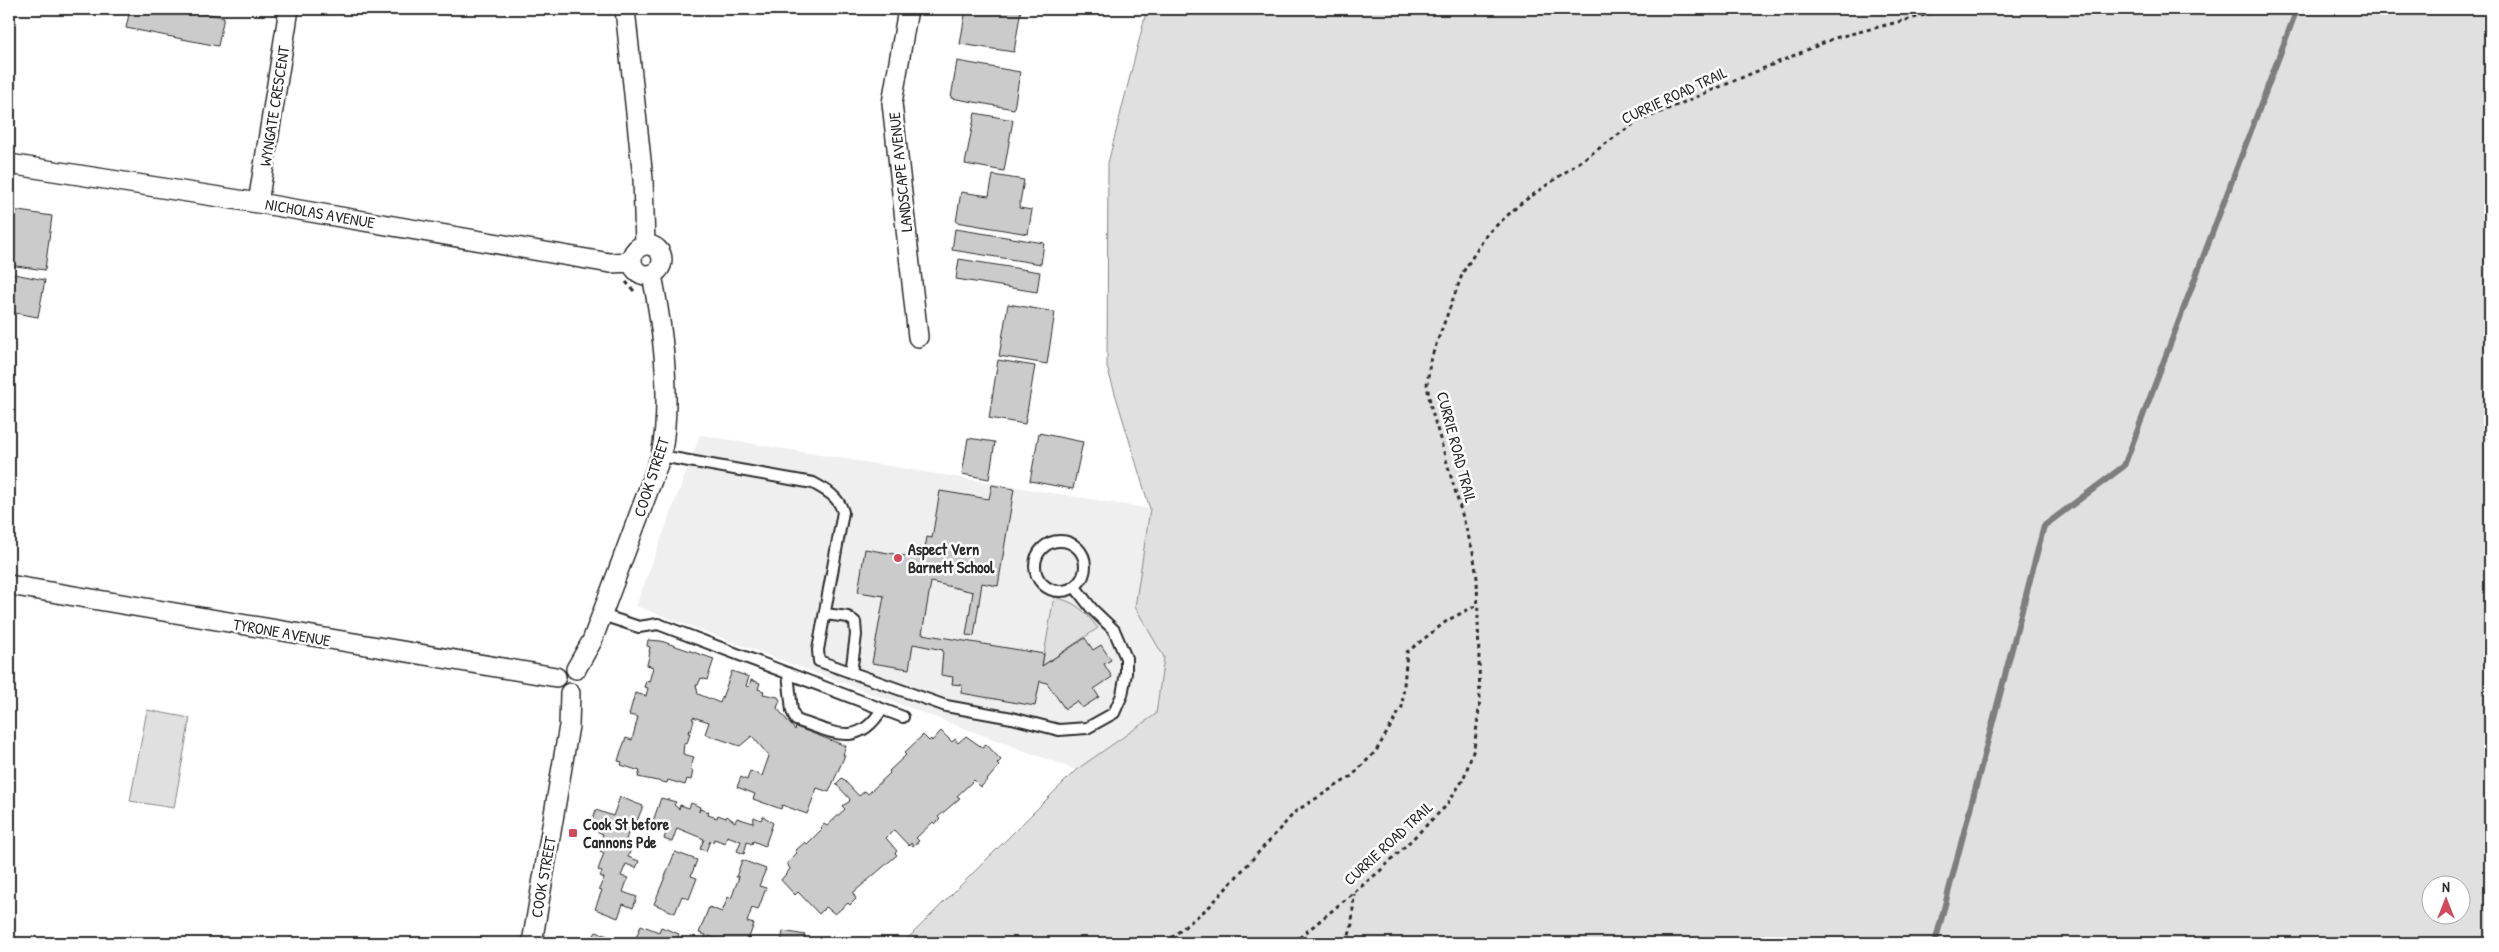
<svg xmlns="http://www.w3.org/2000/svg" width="2499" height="952" font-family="'Patrick Hand',sans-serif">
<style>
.built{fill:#efefef}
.green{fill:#e0e0e0;stroke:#868686;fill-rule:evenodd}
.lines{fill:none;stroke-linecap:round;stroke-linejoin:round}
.stream{stroke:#7e7e7e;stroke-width:6}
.building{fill:#cbcbcb;stroke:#2b2b2b}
.lane-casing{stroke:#2b2b2b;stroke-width:14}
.street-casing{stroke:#2b2b2b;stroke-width:22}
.path{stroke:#2b2b2b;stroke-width:3;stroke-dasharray:4 4;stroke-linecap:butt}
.lane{stroke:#fff;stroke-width:10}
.street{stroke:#fff;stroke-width:19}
.poi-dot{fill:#d1495b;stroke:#fff;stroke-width:2}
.labels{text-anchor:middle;stroke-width:5;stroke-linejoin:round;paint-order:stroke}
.street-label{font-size:16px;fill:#2b2b2b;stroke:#fff}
.poi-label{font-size:16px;font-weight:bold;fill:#2b2b2b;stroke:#fff;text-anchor:start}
</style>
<rect width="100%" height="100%" fill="#fff"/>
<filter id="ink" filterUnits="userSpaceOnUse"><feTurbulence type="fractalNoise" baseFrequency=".02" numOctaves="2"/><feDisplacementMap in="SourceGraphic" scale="10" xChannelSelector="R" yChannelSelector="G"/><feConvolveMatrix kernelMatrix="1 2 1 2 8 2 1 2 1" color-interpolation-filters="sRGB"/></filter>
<g filter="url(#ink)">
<path class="built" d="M700,435L1150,509L1135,607L1164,657L1156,714L1076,770L636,606Z"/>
<path class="green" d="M1147,9H2490V943H903L1076,770L1156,714L1164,657L1135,607L1150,509L1107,367L1108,163ZM2432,884H2462V914H2432Z
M1054,597C1078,603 1083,610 1098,628L1042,666Z
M147,710L190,718L174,808L130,801Z"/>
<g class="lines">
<path class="stream" d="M1935,943L2044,526L2124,466L2297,9"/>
</g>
<path class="building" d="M130,9H182L224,17L218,46L126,28Z
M966,9H1021L1014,52L960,44Z
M957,61L1020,72L1014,109L951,98Z
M975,113L1013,120L1004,171L965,164Z
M993,175L1024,180L1019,208L1032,210L1028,234L956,222L961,192L989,196Z
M12,210L52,216L45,270L9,265V231Z
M955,229L1044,243L1041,264L952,250Z
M959,259L1040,272L1037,292L956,279Z
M9,273L45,280L38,317L9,312Z
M1008,304L1055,312L1047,364L999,356Z
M998,360L1035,366L1025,424L989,418Z
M1039,433L1083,442L1073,489L1030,481Z
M968,438L995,442L989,479L962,474Z
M992,485L1014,489L998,586L982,583L974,636L966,635L973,592L931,582L922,634L1044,654L1042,666L1085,638L1093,650L1101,645L1111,660L1104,664L1112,677L1094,689L1099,697L1082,708L1077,701L1065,709L1047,683L1040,681L1035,706L961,693L962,685L952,684L953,677L941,675L943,650L913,644L909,669L872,663L884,596L858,592L865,549L923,559L927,537L932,538L940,491L989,499Z
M648,640L661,641L714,659L707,680L701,678L698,685H696L698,694L720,703L732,671L749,677L746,686L749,687L751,680L760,683L758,689L764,691L763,694L778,697L780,700L777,708L795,730L796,727L846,746L843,755H845L829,792L817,788L807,814L782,805L781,809L753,799L755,794L737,787L741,777L747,780L750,771L762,776L769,756L752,736L740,746L705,734L709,722L693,717L692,719L694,720L691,731L689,730L688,733H690L687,744L684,743L683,754L694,757L690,770L693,771L691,780L687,779L685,785L668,780L667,783L638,777L640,771L621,765L622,762L618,761L621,751L626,738L632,740L638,717L629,715L635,693L646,696L648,688L644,687L646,681L649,682L653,667L647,665L650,652H649L650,647L647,646Z
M941,731L952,742L955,739L958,743L966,736L983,748L986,744L1001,760L997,764L999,766L981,787L974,780L957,796L960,798L938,817L940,819L935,824L933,822L916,838L919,841L913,846L911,843L909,846L894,830L886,838L897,851L895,853L897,855L853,893L856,899L850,905L848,903L835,914L826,907L819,914L798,892L795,895L781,880L790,869L787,863L797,853L795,851L805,842L807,844L822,829L821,828L824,824L827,826L845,809L842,806L849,802L850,799L836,784L842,778L859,796L865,791L868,794L890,773L889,771L906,755L904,753L923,735L929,741L931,739L932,741Z
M620,797L643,806L637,821L647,825L645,831L631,826L626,839L633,843L628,857L639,861L636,868L626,864L621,876L628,878L623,892L637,897L633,908L623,904L618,918L595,909L602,890L599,889L604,878L600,876L602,872L598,870L604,853L600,851L604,841L601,839L603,834L589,828L596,810L613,816Z
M661,798L676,802L674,805L679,809L680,805L689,808L691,803L700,807L699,812L700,809L709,812L708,815L717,818L718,815L726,818L727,816L735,822L737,818L753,823L754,817L761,820L763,816L773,823L765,846L753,841L752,844L747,842L744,854L737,851L741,841L727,836L725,843L714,839L713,842L710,841L706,851L700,849L704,839L677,828L672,842L664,839L667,829L652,824Z
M675,852L697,860L691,876L697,878L689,899L682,896L675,913L654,904Z
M742,860L766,869L759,886L766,888L758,910L752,908L747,922L754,924L747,943H728L709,936L707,942L704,941L706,935L699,933L709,907L722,912L728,897L731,899L739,877H736Z
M641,925L659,932L661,927L679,934L677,939L688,943H634Z
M783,931L805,935L803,943H781Z
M596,932L619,940L617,943H589Z"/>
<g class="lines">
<defs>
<path id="lane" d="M661,456L813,483C826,490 839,497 843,512L818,650L819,661L946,706L1012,718L1059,730L1087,728L1114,713L1122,695L1126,673V658L1114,630L1092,609L1075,587
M1035 566a25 25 0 1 1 50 0a25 25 0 1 1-50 0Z
M825,614L848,617L855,622L856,635L851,673
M602,615L639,627L658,624L903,717
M788,673L792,711L796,720C833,732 858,749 882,709"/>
<path id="street" d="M625,9L643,179L645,245
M908,9L892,103L918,337
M9,164L258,203L610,263L632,262
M258,203L289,9
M632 260a15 15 0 1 1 30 0a15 15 0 1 1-30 0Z
M9,585L556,677
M576,669L592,641L661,456C672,400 663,330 652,275
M532,943L569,726L570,693"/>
</defs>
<use href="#lane" class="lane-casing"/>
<use href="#street" class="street-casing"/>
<path class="path" d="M626,282L634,291
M1165,943L1210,906L1296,811L1352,776L1376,751L1402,707L1407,652L1448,620L1477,605
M1293,943L1381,870L1445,807L1463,780L1474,749L1480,701L1477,578L1473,552L1431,408L1427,385L1430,361L1463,272L1487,234L1520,204L1635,123L1835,38L1949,9
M1347,943L1352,924L1354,894"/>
<use href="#lane" class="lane"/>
<use href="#street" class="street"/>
</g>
</g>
<g class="poi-dot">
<circle cx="898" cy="558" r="5"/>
<rect x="568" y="828" width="10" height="10" rx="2.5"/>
</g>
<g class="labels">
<g class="street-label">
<text transform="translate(1674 95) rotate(-25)" y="6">CURRIE ROAD TRAIL</text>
<text transform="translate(274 106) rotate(-81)" y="6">WYNGATE CRESCENT</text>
<text transform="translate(900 172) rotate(-96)" y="6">LANDSCAPE AVENUE</text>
<text transform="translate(320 213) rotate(10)" y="6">NICHOLAS AVENUE</text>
<text transform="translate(1457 447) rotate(75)" y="6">CURRIE ROAD TRAIL</text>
<text transform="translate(651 477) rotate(-72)" y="6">COOK STREET</text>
<text transform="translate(282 632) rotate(10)" y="6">TYRONE AVENUE</text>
<text transform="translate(1388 843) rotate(-43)" y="6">CURRIE ROAD TRAIL</text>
<text transform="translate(543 877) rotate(-80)" y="6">COOK STREET</text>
</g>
<g class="poi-label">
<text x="908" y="555">Aspect Vern<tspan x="908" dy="18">Barnett School</tspan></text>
<text x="583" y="830">Cook St before<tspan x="583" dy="18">Cannons Pde</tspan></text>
</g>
</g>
<rect width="2499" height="952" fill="none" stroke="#fff" stroke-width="30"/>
<rect x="15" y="15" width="2469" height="922" fill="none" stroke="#2b2b2b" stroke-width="2" filter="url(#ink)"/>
<g transform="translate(2446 900)"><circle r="24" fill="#ffffff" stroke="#aaaaaa"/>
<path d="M0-4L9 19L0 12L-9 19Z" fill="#d1495b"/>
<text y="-8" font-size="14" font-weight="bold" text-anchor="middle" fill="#2b2b2b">N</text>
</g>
</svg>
